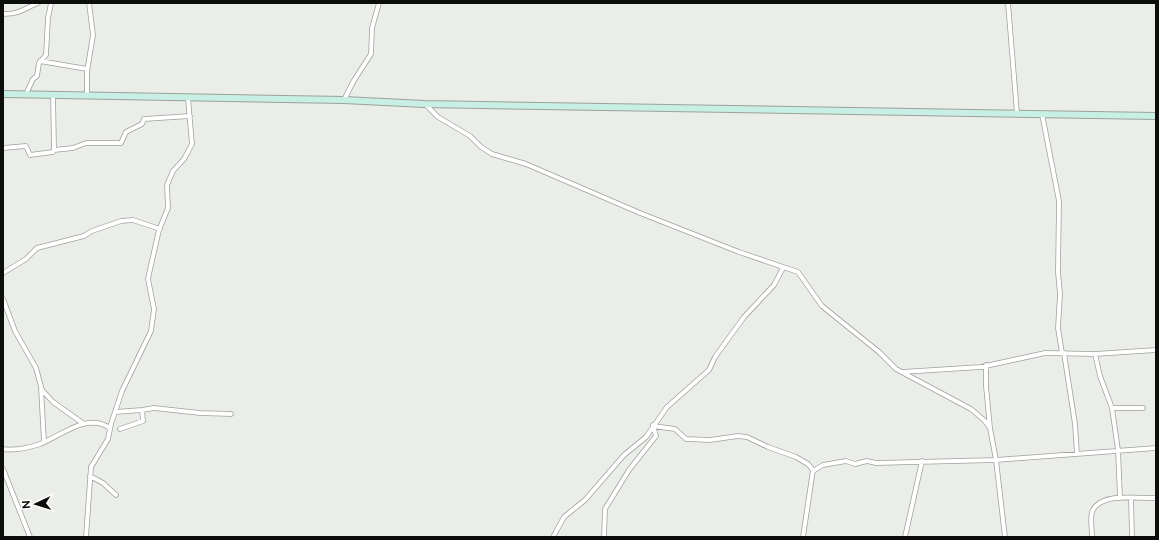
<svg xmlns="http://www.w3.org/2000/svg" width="1159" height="540" font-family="Raleway,sans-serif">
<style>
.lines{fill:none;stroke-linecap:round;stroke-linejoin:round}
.street-casing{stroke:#9da19c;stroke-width:5.5}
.secondary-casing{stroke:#9da19c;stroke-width:8}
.street{stroke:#fff;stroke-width:4}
.secondary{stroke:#c8efe3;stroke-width:6}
</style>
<rect width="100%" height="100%" fill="#eaede8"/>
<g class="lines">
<defs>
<path id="street" d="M1008,3L1017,113
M3,14C20,14 23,9 38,3
M40,61L87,69
M26,94L33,79L37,76L39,63L46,55L48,18L51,3
M87,95V72L93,35L89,3
M344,100L353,82L371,54L372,28L379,3
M425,104L438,117L470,136L481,147L492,154L526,164L640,213L739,252L798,272L822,306L879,352L896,369L971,409L985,421L990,428L996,460L1005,537
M1042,114L1059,201L1058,272L1060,294L1058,328L1062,353
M3,148L26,146L30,155L53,152L54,150L53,94
M54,150L73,148L86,143H121L126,132L142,124L144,119L190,116
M3,273L26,259L37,248L84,236L92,231L121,221L133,220L160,229
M3,299L15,331L36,368L42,390L53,402L84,424
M1064,353L1075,424L1077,454
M1095,354L1100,376L1112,408L1118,450L1120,498
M986,365V386L990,428
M902,372L981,367L1045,353L1095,354L1156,350
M41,388L44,442
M1112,408H1143
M115,412L142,410L154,408L200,413L231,414
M653,426L675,429L686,439L710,440L738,436L747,437L768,447L796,457L808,464L813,470L803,537
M120,429L143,421L142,410
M3,449C15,451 28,448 40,444C61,436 87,412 110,428
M3,469L30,537
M813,471L823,465L846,461L855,464L867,461L876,463L996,460L1156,448
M90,476L103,483L116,495
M1131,498L1132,537
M86,537L91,467L108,439L111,424L122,391L151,331L154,309L148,279L149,274L159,230L168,208L167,185L173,171L184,159L192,144L188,98
M553,537L564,517L585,500L624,455L646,437L667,407L709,370L715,357L744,317L774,285L783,268
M604,537L605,509L629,470L656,436L653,425
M905,537L922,461
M1092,537C1092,529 1090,519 1092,512C1100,491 1139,499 1156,498"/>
<path id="secondary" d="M3,94L344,100L424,104L1156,116"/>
</defs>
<use href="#street" class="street-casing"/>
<use href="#secondary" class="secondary-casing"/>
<use href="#street" class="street"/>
<use href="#secondary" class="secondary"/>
</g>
<rect width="1159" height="540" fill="none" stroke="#0c0e0c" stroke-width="8"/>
<g transform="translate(36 504) rotate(266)" stroke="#ffffff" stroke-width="3" paint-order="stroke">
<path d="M0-3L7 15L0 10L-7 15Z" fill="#0c0e0c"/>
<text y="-6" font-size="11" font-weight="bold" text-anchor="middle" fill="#0c0e0c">N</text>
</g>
</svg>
